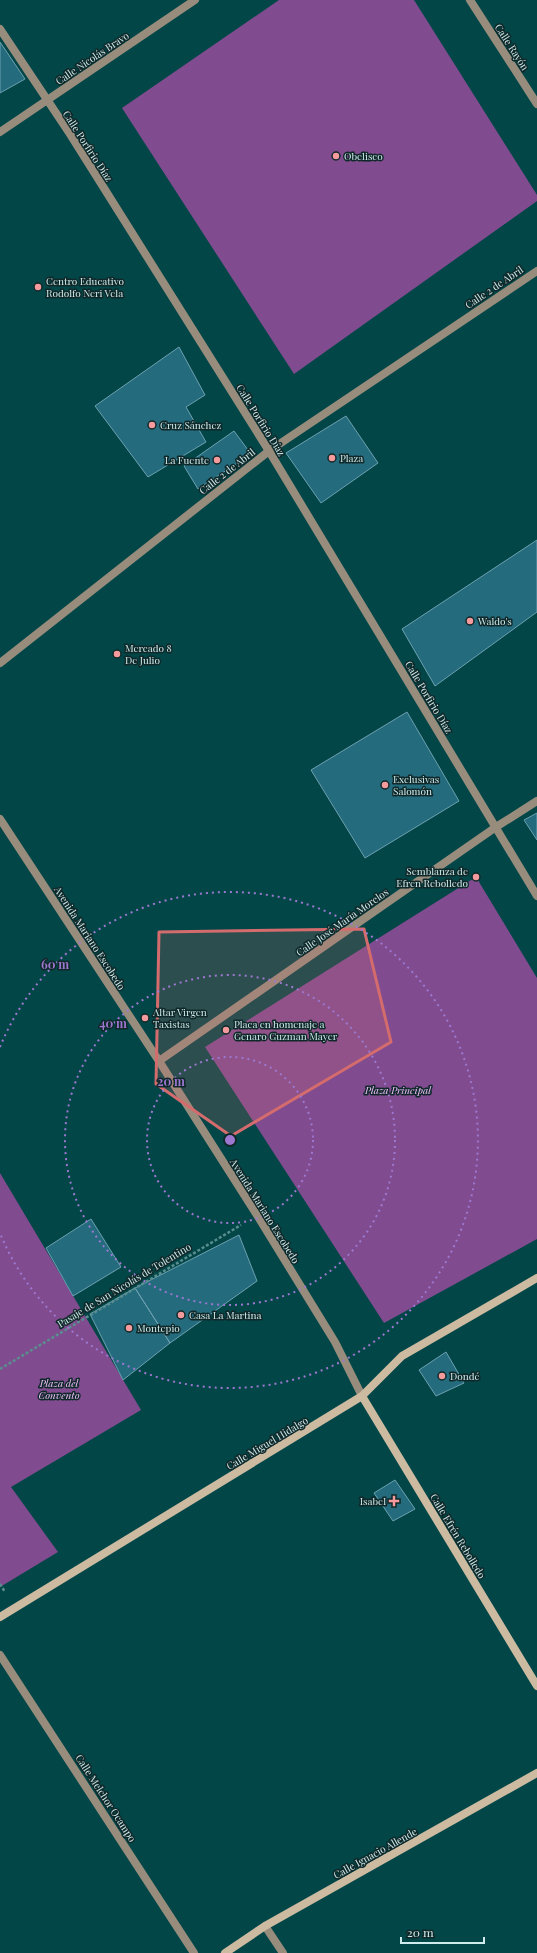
<svg xmlns="http://www.w3.org/2000/svg" width="537" height="1953" font-family="'Playfair Display',serif">
<style>
.green{fill:#804c8f}
.building{fill:#246b7e;stroke:#6da1b0}
.lines{fill:none;stroke-linecap:round;stroke-linejoin:round}
.path{stroke:#5a8d8e;stroke-width:2.5;stroke-dasharray:3 2;stroke-linecap:butt}
.minor{stroke:#988d7d;stroke-width:8}
.tertiary{stroke:#988d7d;stroke-width:8}
.secondary{stroke:#ccbba1;stroke-width:8}
.marked{fill:#d46c6d;fill-opacity:0.2;stroke:#d46c6d;stroke-width:3;stroke-linejoin:round}
.ring{fill:none;stroke:#9d78d1;stroke-width:2;stroke-dasharray:2 4}
.poi-dot{fill:#f59b9d;stroke:#102829;stroke-width:1.5}
.labels{text-anchor:middle;stroke-width:3;stroke-linejoin:round;paint-order:stroke}
.street-label{font-size:10px;fill:#cfebec;stroke:#102829}
.poi-label{font-size:10px;fill:#cfebec;stroke:#102829;text-anchor:start}
.park-label{font-size:10px;font-style:italic;fill:#eec1fc;stroke:#102829}
.centre{fill:#9d78d1;stroke:#102829;stroke-width:2}
.ring-label{font-size:12px;text-anchor:middle;font-weight:bold;fill:#9d78d1;stroke:#102829;stroke-width:3;stroke-linejoin:round;paint-order:stroke}
</style>
<rect width="100%" height="100%" fill="#034648"/>
<path class="green" d="M279,0H414L537,195V201L294,374L122,108Z
M476,877L537,978V1239L384,1323L205,1047Z
M0,1173L141,1410L11,1487L58,1552L0,1587Z"/>
<path class="building" d="M0,42L25,79L0,93Z
M179,347L205,395L186,407L206,442L148,477L95,406Z
M346,416L378,463L321,503L286,453Z
M234,431L251,454L198,489L184,466Z
M537,540V612L435,686L402,629Z
M407,712L459,801L365,858L311,770Z
M537,813V840L524,820Z
M91,1219L121,1267L73,1296L46,1248Z
M239,1235L257,1281L170,1343L135,1288Z
M135,1288L170,1343L123,1380L90,1314Z
M446,1352L464,1383L436,1396L419,1370Z
M395,1480L415,1509L393,1521L374,1493Z"/>
<g class="lines">
<path class="path" d="M0,1369L241,1225
M0,1584L5,1592"/>
<path class="minor" d="M470,0L537,104
M0,132L195,0
M0,663L269,451L537,271
M159,1061L496,827L537,801
M0,1655L194,1953
M265,1926L283,1953"/>
<path class="tertiary" d="M0,29L70,134L269,451L537,896
M0,819L159,1061L257,1215L335,1342L362,1396"/>
<path class="secondary" d="M362,1396L537,1686
M0,1617L362,1396L402,1356L537,1278
M225,1953L265,1926L537,1773"/>
</g>
<path class="marked" d="M364,929L391,1042L231,1136L156,1084L159,932Z"/>
<g class="ring">
<circle cx="230" cy="1140" r="83"/>
<circle cx="230" cy="1140" r="165"/>
<path d="M0 1047A248 248 0 1 1 0 1233"/>
</g>
<g class="poi-dot">
<circle cx="336" cy="156" r="4"/>
<circle cx="38" cy="287" r="4"/>
<circle cx="152" cy="425" r="4"/>
<circle cx="332" cy="458" r="4"/>
<circle cx="217" cy="460" r="4"/>
<circle cx="470" cy="621" r="4"/>
<circle cx="117" cy="654" r="4"/>
<circle cx="385" cy="785" r="4"/>
<circle cx="476" cy="877" r="4"/>
<circle cx="145" cy="1018" r="4"/>
<circle cx="226" cy="1030" r="4"/>
<circle cx="181" cy="1315" r="4"/>
<circle cx="129" cy="1328" r="4"/>
<circle cx="442" cy="1376" r="4"/>
<path d="M392 1495h4v4h4v4h-4v4h-4v-4h-4v-4h4z"/>
</g>
<g class="labels">
<g class="street-label">
<text transform="translate(512 47) rotate(57)" y="4">Calle Rayón</text>
<text transform="translate(92 58) rotate(-34)" y="4">Calle Nicolás Bravo</text>
<text transform="translate(88 146) rotate(57)" y="4">Calle Porfirio Díaz</text>
<text transform="translate(494 287) rotate(-34)" y="4">Calle 2 de Abril</text>
<text transform="translate(261 420) rotate(58)" y="4">Calle Porfirio Díaz</text>
<text transform="translate(227 471) rotate(-38)" y="4">Calle 2 de Abril</text>
<text transform="translate(429 697) rotate(59)" y="4">Calle Porfirio Díaz</text>
<text transform="translate(342 922) rotate(-35)" y="4">Calle José María Morelos</text>
<text transform="translate(90 938) rotate(57)" y="4">Avenida Mariano Escobedo</text>
<text transform="translate(265 1211) rotate(58)" y="4">Avenida Mariano Escobedo</text>
<text transform="translate(124 1285) rotate(-31)" y="4">Pasaje de San Nicolás de Tolentino</text>
<text transform="translate(267 1443) rotate(-31)" y="4">Calle Miguel Hidalgo</text>
<text transform="translate(458 1536) rotate(59)" y="4">Calle Efrén Rebolledo</text>
<text transform="translate(106 1798) rotate(57)" y="4">Calle Melchor Ocampo</text>
<text transform="translate(375 1853) rotate(-29)" y="4">Calle Ignacio Allende</text>
</g>
<g class="poi-label">
<text x="344" y="160">Obelisco</text>
<text x="46" y="285">Centro Educativo<tspan x="46" dy="12">Rodolfo Neri Vela</tspan></text>
<text x="160" y="429">Cruz Sánchez</text>
<text x="340" y="462">Plaza</text>
<text x="209" y="464" text-anchor="end">La Fuente</text>
<text x="478" y="625">Waldo's</text>
<text x="125" y="652">Mercado 8<tspan x="125" dy="12">De Julio</tspan></text>
<text x="393" y="783">Exclusivas<tspan x="393" dy="12">Salomón</tspan></text>
<text x="468" y="875" text-anchor="end">Semblanza de<tspan x="468" dy="12">Efren Rebolledo</tspan></text>
<text x="153" y="1016">Altar Virgen<tspan x="153" dy="12">Taxistas</tspan></text>
<text x="234" y="1028">Placa en homenaje a<tspan x="234" dy="12">Genaro Guzman Mayer</tspan></text>
<text x="189" y="1319">Casa La Martina</text>
<text x="137" y="1332">Montepio</text>
<text x="450" y="1380">Dondé</text>
<text x="386" y="1505" text-anchor="end">Isabel</text>
</g>
<g class="park-label">
<text x="398" y="1094">Plaza Principal</text>
<text x="59" y="1387">Plaza del<tspan x="59" dy="12">Convento</tspan></text>
</g>
</g>
<circle cx="230" cy="1140" r="6" class="centre"/>
<g class="ring-label">
<text x="55" y="969">60 m</text>
<text x="113" y="1028">40 m</text>
<text x="171" y="1086">20 m</text>
</g>
<path d="M401 1937v6h83v-6" fill="none" stroke="#cfebec" stroke-width="2"/>
<text x="407" y="1937" font-size="12" fill="#cfebec" stroke="#102829" stroke-width="3" paint-order="stroke">20 m</text>
</svg>
